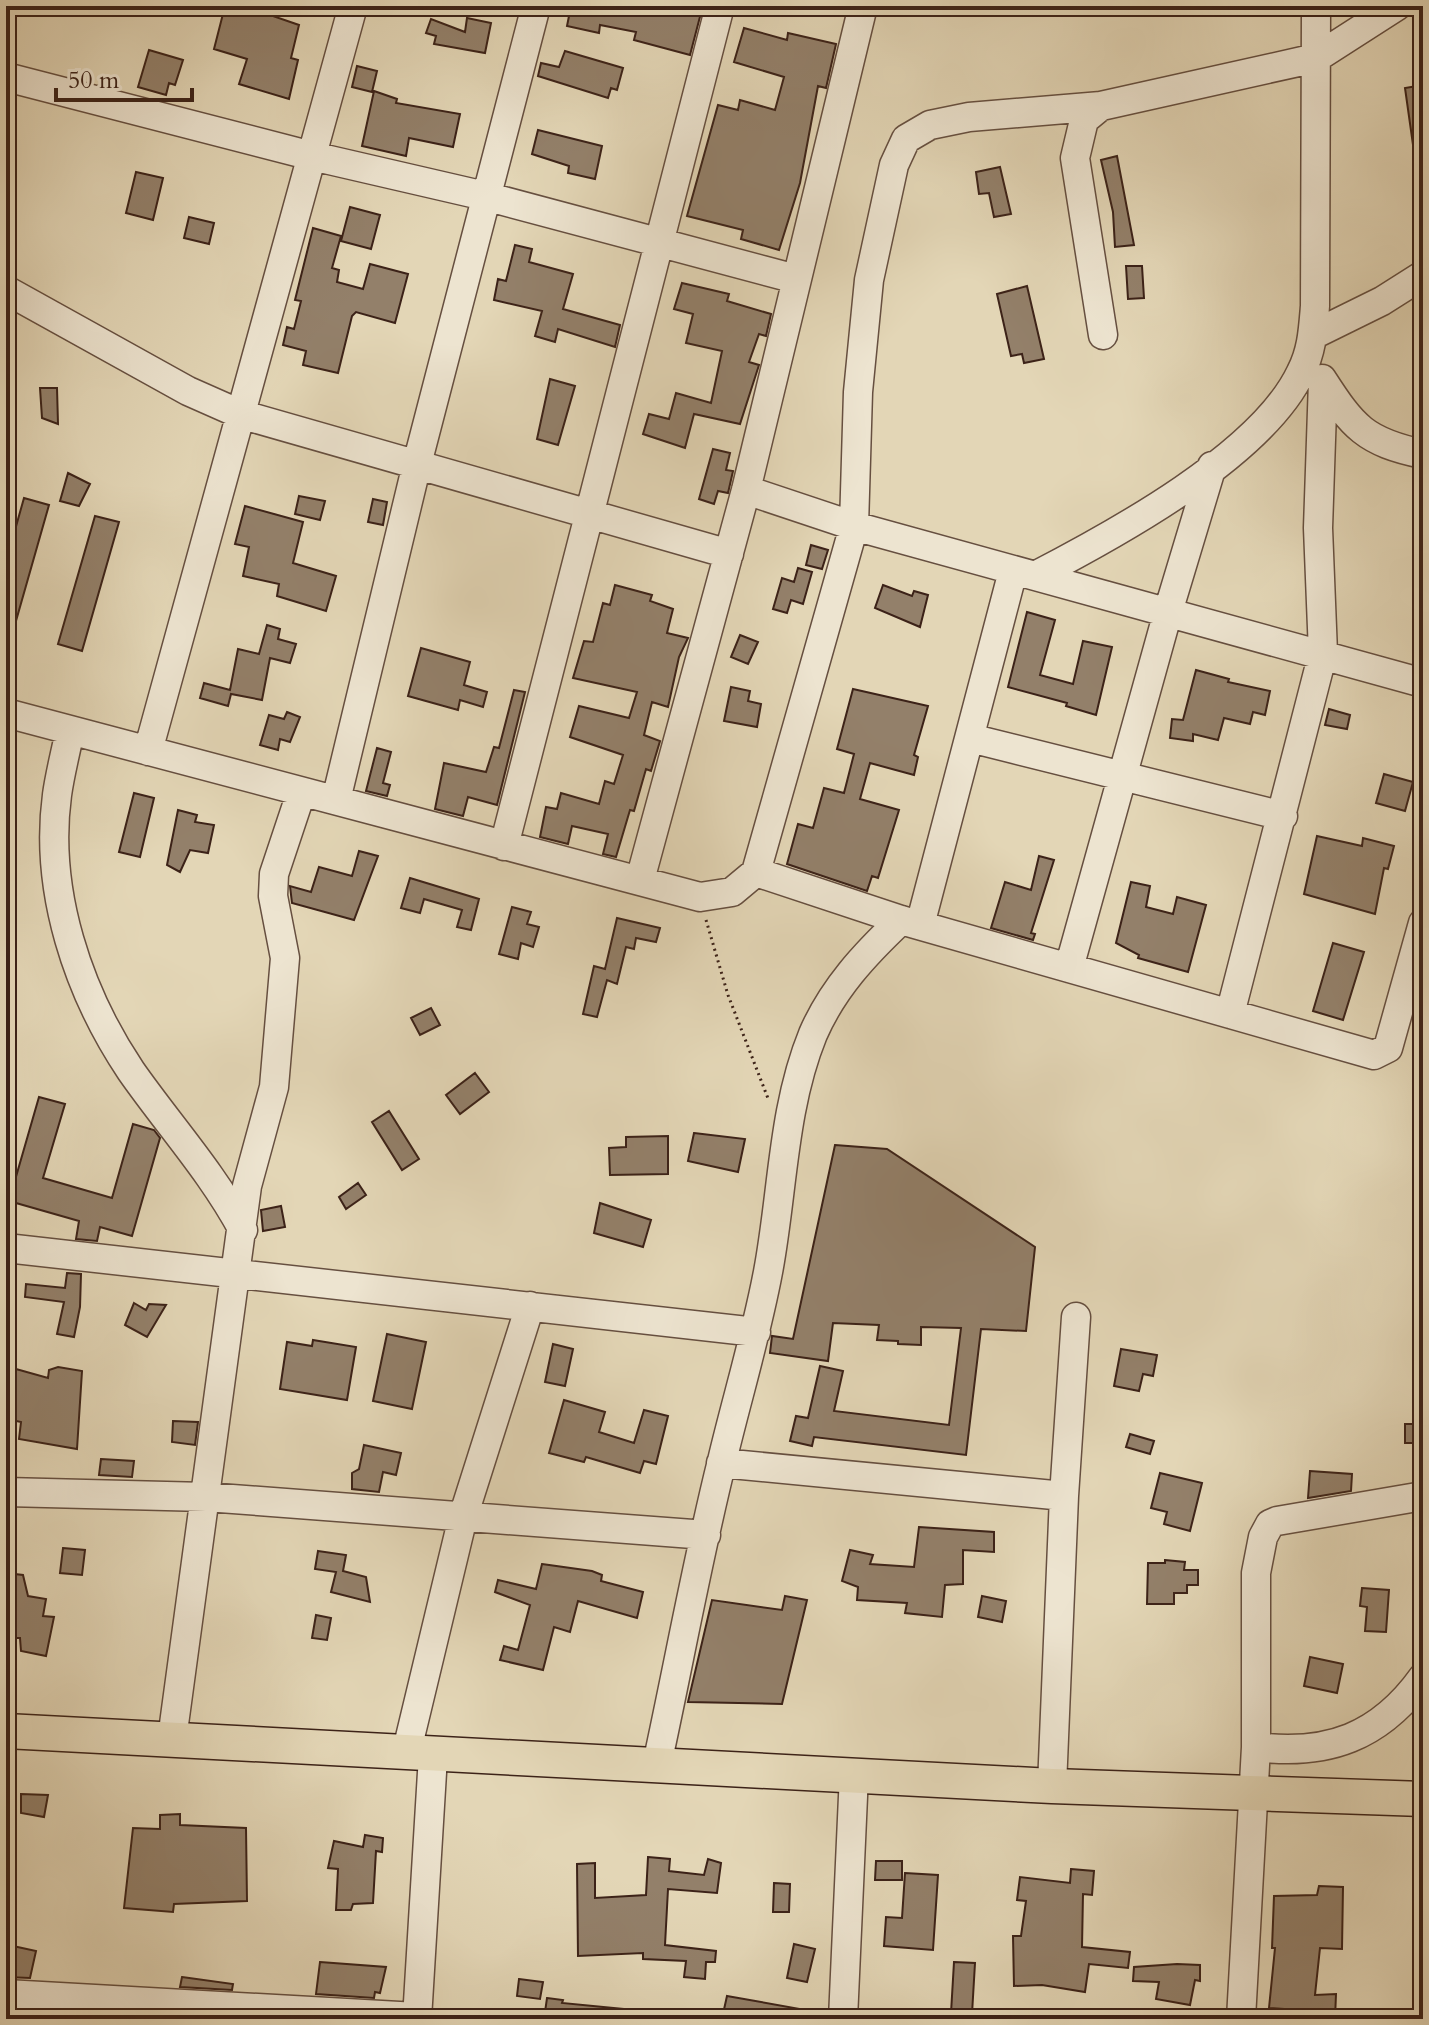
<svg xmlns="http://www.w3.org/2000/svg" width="1429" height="2025" font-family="Cardo,serif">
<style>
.building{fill:#93806a;stroke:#3c2218;stroke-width:2}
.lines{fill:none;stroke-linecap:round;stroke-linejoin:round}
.minor-casing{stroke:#664f40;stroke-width:31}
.major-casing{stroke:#3c2218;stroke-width:37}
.path{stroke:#3c2218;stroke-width:3;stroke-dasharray:2 4;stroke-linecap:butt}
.minor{stroke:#ede4d0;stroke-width:28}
.major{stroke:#e3d6b6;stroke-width:34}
</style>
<rect width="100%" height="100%" fill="#e3d6b6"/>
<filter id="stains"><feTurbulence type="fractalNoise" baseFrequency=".0025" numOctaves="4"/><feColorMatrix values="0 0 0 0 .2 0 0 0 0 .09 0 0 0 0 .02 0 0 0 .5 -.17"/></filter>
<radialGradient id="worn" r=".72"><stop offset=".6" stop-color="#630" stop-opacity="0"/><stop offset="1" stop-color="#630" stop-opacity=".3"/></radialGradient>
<path class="building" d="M225,6H244L299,25L291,58L298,60L289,99L239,84L247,59L214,49Z
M571,6H688L702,9L690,55L634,40L636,32L600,25L599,33L567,26Z
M467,18L491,23L485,53L434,44L436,36L426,33L431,19L465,32Z
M744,28L787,40L788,33L836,44L826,88L818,86L800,183L779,250L741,239L743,230L687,216L718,105L738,110L740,100L775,110L784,77L734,62Z
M149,50L183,60L175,85L169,83L166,95L138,87Z
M565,51L623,68L617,90L611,88L608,98L538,76L541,63L559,67Z
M357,66L377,71L372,92L352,87Z
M1423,85V151L1414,152L1405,88Z
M374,91L397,99L396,103L460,114L453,147L409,138L406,156L362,146Z
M538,130L602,146L595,179L568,173L569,166L532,154Z
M1117,156L1134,245L1115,247L1113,212L1101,160Z
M1000,167L1011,214L994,217L989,193L979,194L976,172Z
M136,172L163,178L153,220L126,213Z
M350,207L380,215L371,249L341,241Z
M189,217L214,223L209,244L184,238Z
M313,228L341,236L332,268L339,270L337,282L363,289L370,264L408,274L395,323L356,312L352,316L338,373L303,365L306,351L283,345L287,327L294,329L301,301L295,300Z
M515,245L532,249L529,262L573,274L563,309L620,325L615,347L558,329L555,342L535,336L542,311L494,300L498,279L506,281Z
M1126,266H1142L1144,298L1128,299Z
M682,283L729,294L727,301L771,314L766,336L759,334L749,362L759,365L740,424L694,414L685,448L643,434L649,414L669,419L676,393L711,403L722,351L686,343L693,314L674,309Z
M1027,286L1044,359L1024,363L1022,354L1011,356L997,294Z
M550,379L575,386L558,445L537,439Z
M40,388H57L58,424L42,418Z
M713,449L730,453L726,470L733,471L728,493L718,491L714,504L699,499Z
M68,473L90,484L79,506L60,501Z
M299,496L325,501L320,520L295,514Z
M24,498L49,505L10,642H6V562Z
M373,499L387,502L383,525L368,522Z
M245,506L303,522L293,563L336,576L326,611L277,596L279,584L243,576L249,547L235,544Z
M95,516L119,522L82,651L58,644Z
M811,545L828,550L822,569L806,565Z
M798,568L812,572L803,604L791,600L787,613L773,609L782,578L794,582Z
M615,585L652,595L650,601L673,609L667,633L688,638L679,657L668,707L652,702L644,735L660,741L651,771L646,769L634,811L630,810L616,857L603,854L608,834L572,826L568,844L540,837L546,807L557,809L561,793L599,804L605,781L614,784L623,755L570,737L579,706L629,718L637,692L573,678L584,641L593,642L603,603L610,605Z
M883,585L912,596L914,591L928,595L920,627L875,608Z
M1027,612L1055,620L1040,675L1073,684L1083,641L1112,647L1096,715L1066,706L1067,703L1008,687Z
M267,625L280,629L278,639L296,644L290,663L270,658L262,700L231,694L228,706L200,698L204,683L230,690L238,649L259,654Z
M740,635L758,642L748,664L731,657Z
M421,648L470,662L464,685L487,692L483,707L460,700L458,710L408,696Z
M1196,670L1229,679L1228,682L1270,691L1265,715L1253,712L1250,724L1224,718L1218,740L1193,734V741L1170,738L1172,719L1183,720Z
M731,687L750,691L748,701L761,704L757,727L724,721Z
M853,689L928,706L914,755L918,757L914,775L870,763L860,799L899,810L878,878L872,876L867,891L787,864L798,824L813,828L824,788L844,793L854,754L837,749Z
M514,690L525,692L497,805L468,797L463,816L435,809L444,763L486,772L494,747L499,748Z
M1329,709L1350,715L1347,729L1325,725Z
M287,712L300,717L290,742L280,739L278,750L260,745L269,715L284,719Z
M377,748L391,752L383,783L390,785L387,796L366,791Z
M1384,774L1413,782L1405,811L1376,803Z
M134,793L154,798L140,857L119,852Z
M178,810L197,815L195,822L214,825L208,853L190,850L180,872L167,865Z
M1317,836L1362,846L1363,838L1394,846L1388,869L1384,868L1375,914L1304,894Z
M359,851L378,856L354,920L292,903L290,886L311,892L319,867L352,876Z
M1039,856L1054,860L1031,933L1035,934L1033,940L991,928L1005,882L1031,890Z
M410,878L479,899L471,930L457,927L462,910L424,899L420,913L401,908Z
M1131,882L1150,886L1146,907L1173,914L1177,897L1206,905L1188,972L1138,958L1139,955L1116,943Z
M512,907L531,912L527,924L539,927L533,947L521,943L518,959L499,954Z
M617,918L660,928L656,942L636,938L634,949L626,947L617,984L607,980L597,1017L583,1014L594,966L605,969Z
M1333,943L1364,952L1343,1020L1313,1011Z
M431,1008L440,1025L420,1035L411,1018Z
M475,1073L489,1092L460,1114L446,1095Z
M39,1097L65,1104L43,1178L112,1198L133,1124L154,1130L160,1138L132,1236L100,1227L97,1241L76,1239L79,1221L9,1201Z
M389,1111L419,1159L402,1170L372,1122Z
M694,1133L745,1139L738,1172L688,1161Z
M668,1136V1174L610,1175L609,1148L626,1147V1137Z
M835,1145L887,1149L1035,1247L1026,1331L981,1329L966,1455L814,1437L812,1446L790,1441L796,1416L808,1418L820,1366L843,1371L834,1411L949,1425L961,1328L921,1327V1345L898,1344V1341L877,1340L879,1325L833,1323L828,1361L770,1353L772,1336L793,1339Z
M358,1183L366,1195L346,1209L339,1197Z
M600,1203L651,1220L643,1247L594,1233Z
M281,1206L285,1227L263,1231L261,1210Z
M67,1273L81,1274L80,1307L74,1337L57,1334L64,1302L25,1297L26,1284L65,1288Z
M134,1303L146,1310L149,1304L166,1305L147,1337L125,1325Z
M387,1334L426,1342L412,1409L373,1401Z
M313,1340L356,1347L347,1400L280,1389L287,1342L312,1346Z
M553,1344L573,1349L565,1386L545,1382Z
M1121,1349L1157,1355L1153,1376L1143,1374L1139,1391L1114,1386Z
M58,1367L82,1371L77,1449L19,1439L21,1422L7,1419L8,1397L16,1369L48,1378L49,1370Z
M564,1400L605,1412L599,1432L634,1443L644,1410L668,1416L656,1464L644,1461L640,1473L586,1457L584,1462L549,1453Z
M173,1421L198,1422L195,1445L172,1442Z
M1405,1424H1423L1422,1443H1405Z
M1130,1434L1154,1441L1150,1454L1126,1447Z
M364,1445L401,1453L396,1475L383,1472L379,1492L352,1489V1473L359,1469Z
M101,1459L134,1461L132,1477L99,1475Z
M1310,1471L1352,1474L1351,1491L1308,1498Z
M1160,1473L1202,1483L1190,1531L1164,1524L1167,1512L1151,1508Z
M919,1527L994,1532V1552L963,1550V1584L945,1585L942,1617L905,1613L907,1603L857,1600L858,1587L842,1581L850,1550L873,1555L870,1564L914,1567Z
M63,1548L85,1550L82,1575L60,1573Z
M318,1551L346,1555L343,1571L366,1577L370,1602L331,1592L336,1572L315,1569Z
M1165,1560L1185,1562L1184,1570H1198V1585H1187V1593H1174V1604H1147L1148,1563H1165Z
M542,1564L592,1571L602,1575L601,1581L643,1592L637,1618L578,1601L570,1632L554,1627L543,1670L500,1660L504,1646L518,1650L530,1605L495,1592L498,1580L536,1589Z
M6,1573L23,1575L28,1596L46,1599L43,1616L54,1617L46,1656L21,1651L20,1638H7Z
M1362,1588L1389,1590L1386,1632L1365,1631L1367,1607L1360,1606Z
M785,1596L807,1600L782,1704L688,1702L712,1600L782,1610Z
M982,1596L1006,1601L1002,1622L978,1617Z
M316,1615L331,1618L327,1640L312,1638Z
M1310,1657L1343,1664L1337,1693L1304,1686Z
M21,1794L48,1795L44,1817L21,1813Z
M180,1814V1825L246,1828L247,1901L174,1904L173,1912L124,1908L133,1828L160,1829V1815Z
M365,1835L383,1838L382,1852L376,1851L373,1903L353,1904L351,1910H336L338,1869L328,1868L334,1841L363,1847Z
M648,1857L670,1859L669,1871L704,1875L708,1859L721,1863L717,1893L668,1889L665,1945L716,1951L715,1962H706L705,1979L684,1977L686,1961L643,1959V1953L578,1956L577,1864L595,1863V1898L646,1895Z
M876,1861H902V1880H875Z
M1071,1869L1094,1871L1092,1895L1083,1894L1082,1947L1130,1952L1128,1968L1089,1964L1085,1992L1042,1985L1014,1986L1013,1936H1021L1026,1901L1017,1900L1020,1877L1070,1883Z
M905,1873L938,1875L933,1950L884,1946L886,1917L902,1918Z
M774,1883L790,1884L789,1912H773Z
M1319,1886L1343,1887L1342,1949L1320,1948L1315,1995L1336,1994L1335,2019H1312V2011L1269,2008L1275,1948H1272L1274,1896L1317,1895Z
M794,1944L815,1949L807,1982L787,1978Z
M13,1946L36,1951L30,1978L6,1977Z
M320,1962L386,1967L380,1993L375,1992L374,1998L316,1994Z
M954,1962L975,1963L972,2014L951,2013Z
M1177,1964L1200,1965V1981L1195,1980L1190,2005L1156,1999L1159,1982L1133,1981L1134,1967Z
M182,1977L233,1984L232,1990L180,1987Z
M519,1979L543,1982L540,1999L517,1996Z
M727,1996L811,2011L810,2019H750L723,2014Z
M547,1998L563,2000L562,2003L623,2009L622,2019H544Z"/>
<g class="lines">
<defs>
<path id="minor" d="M6,77L312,156L485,196L796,279
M1101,106L1084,120L1075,158L1103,335
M6,290L188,391L240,414L729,554
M1313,335L1382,301L1423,275
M1322,379C1353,427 1365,442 1423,454
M746,490L854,526L1423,683
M1035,576C1114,535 1262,455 1301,372C1312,351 1313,330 1315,306L1316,6
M6,713L700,897L732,892L756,872L854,526L858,392L869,280L894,165L906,139L930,125L969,117L1101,106L1316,58L1397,6
M70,730C66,751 60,773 57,795C44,891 78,992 131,1071C168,1124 212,1172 243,1230
M970,738L1283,816
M148,751L353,6
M336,800L417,464L536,6
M504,846L720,6
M756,872L901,920L1374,1055L1388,1048L1423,923
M640,880L746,490L863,6
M920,925L1013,571
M1069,968L1168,612L1212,466
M1230,1014L1323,653L1318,528L1323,381
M6,1248L756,1332
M721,1463L1064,1496
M6,1492L206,1497L706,1535
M172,1739L247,1186L274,1087L285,958L273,896L274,874L301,793
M1256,1747C1328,1756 1380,1737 1423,1677
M406,1754L463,1517L530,1306
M657,1764C679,1663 697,1561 722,1461C737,1398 756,1336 768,1272C783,1193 782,1110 813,1034C833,988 865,954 901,920
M1052,1786L1064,1496L1076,1317
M6,1994L417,2017
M417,2019L433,1756
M843,2019L854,1774
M1241,2019L1256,1747V1573L1263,1537L1270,1524L1277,1521L1423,1496"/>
<path id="major" d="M6,1731L1052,1786L1423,1799"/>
</defs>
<use href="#minor" class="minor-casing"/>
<use href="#major" class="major-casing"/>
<path class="path" d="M706,920L728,995L769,1101"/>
<use href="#minor" class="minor"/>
<use href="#major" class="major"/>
</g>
<rect width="1429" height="2025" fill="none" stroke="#e3d6b6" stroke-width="32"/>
<rect x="8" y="8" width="1413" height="2009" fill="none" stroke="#3c2218" stroke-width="4"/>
<rect x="16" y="16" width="1397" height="1993" fill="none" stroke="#3c2218" stroke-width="2"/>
<path d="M56 88v12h136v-12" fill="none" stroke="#3c2218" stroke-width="4"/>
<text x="68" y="88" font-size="24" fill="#3c2218" stroke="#ede4d0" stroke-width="6" paint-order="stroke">50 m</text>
<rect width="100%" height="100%" filter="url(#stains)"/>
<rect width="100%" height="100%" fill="url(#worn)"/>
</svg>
